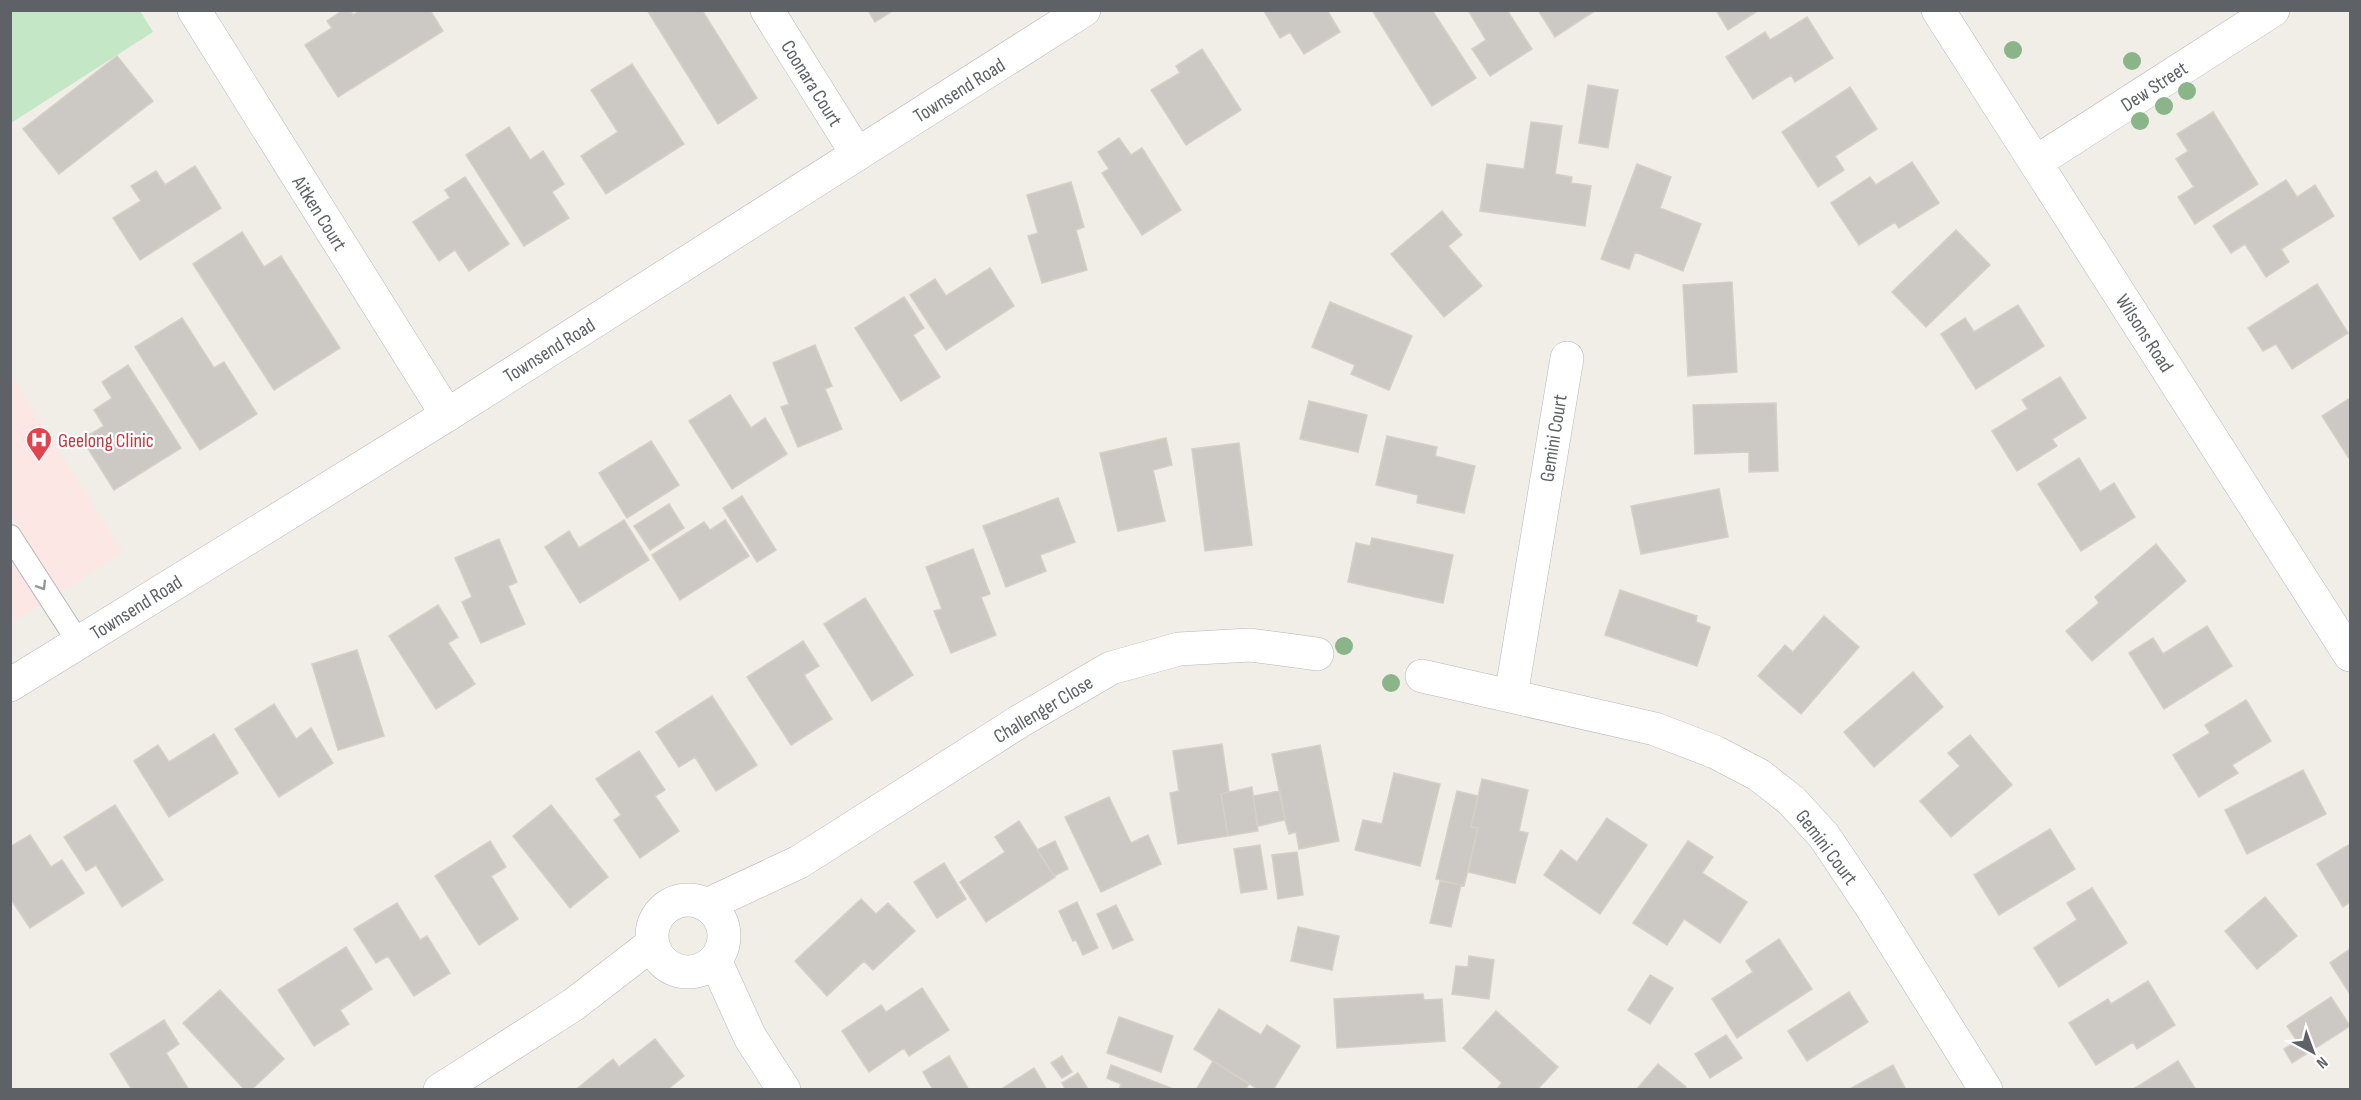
<svg xmlns="http://www.w3.org/2000/svg" width="2361" height="1100" font-family="'Sofia Sans Condensed',sans-serif">
<style>
.medical{fill:#fce7e4}
.green{fill:#c4e7c5}
.building{fill:#ccc9c4;stroke:#d5d0c5;stroke-width:1.5}
.lines{fill:none;stroke-linecap:round;stroke-linejoin:round}
.lane-casing{stroke:#b4b7bb;stroke-width:24}
.street-casing{stroke:#b4b7bb;stroke-width:34}
.secondary-casing{stroke:#b5b9be;stroke-width:34}
.lane{stroke:#fff;stroke-width:22}
.street{stroke:#fff;stroke-width:33}
.secondary{stroke:#fff;stroke-width:33}
.tree{fill:#8ab589}
.oneway{stroke:#96999c}
.labels{text-anchor:middle;stroke-width:4.5;stroke-linejoin:round;paint-order:stroke}
.street-label{font-size:20px;fill:#5e6267;stroke:#fff}
.health-label{font-size:20px;fill:#be3a42;stroke:#fff;text-anchor:start}
</style>
<rect width="100%" height="100%" fill="#f0eee7"/>
<path class="medical" d="M10,374L123,552L11,623H10Z"/>
<path class="green" d="M11,10L140,11L153,32L11,123Z"/>
<path class="building" d="M343,10H350L353,15L361,10H430L443,31L338,97L305,45L332,28L327,21Z
M647,10H702L757,98L718,124Z
M868,10H894L875,22Z
M1327,10L1340,32L1304,54L1290,32L1280,38L1264,11Z
M1372,10H1432L1476,78L1432,106Z
M1468,10H1507L1532,49L1490,76L1472,49L1486,40Z
M1538,10H1596L1555,37Z
M1716,10H1759L1728,30Z
M1807,17L1833,58L1795,82L1791,75L1753,99L1726,57L1765,32L1770,40Z
M1202,49L1241,110L1186,145L1151,90L1180,73L1176,66Z
M117,56L153,101L59,174L23,129Z
M632,64L684,144L606,194L581,156L618,132L591,90Z
M1588,85L1618,90L1608,148L1579,143Z
M1850,87L1877,129L1835,156L1844,170L1818,187L1782,132Z
M2213,112L2258,184L2195,224L2178,197L2194,187L2176,159L2188,151L2177,134Z
M1531,122L1562,126L1555,174L1572,177L1571,183L1591,186L1585,226L1480,211L1487,164L1524,169Z
M509,127L530,160L543,151L564,184L552,192L569,218L524,246L466,155Z
M1119,138L1131,155L1142,148L1181,210L1142,235L1102,173L1109,169L1098,152Z
M1912,162L1939,203L1899,228L1895,222L1859,245L1831,203L1870,177L1876,185Z
M1637,164L1671,177L1660,208L1701,224L1683,271L1635,252L1629,269L1601,259Z
M195,166L221,208L140,260L113,218L141,201L131,186L156,171L165,185Z
M465,177L509,244L469,271L455,250L439,261L413,222L450,198L445,190Z
M2286,180L2297,197L2315,185L2334,216L2281,249L2289,262L2266,277L2245,244L2231,253L2213,226Z
M1071,182L1084,227L1076,230L1087,270L1042,283L1028,236L1038,233L1027,195Z
M1442,211L1462,235L1448,246L1482,286L1444,317L1391,254Z
M1956,230L1990,265L1926,327L1892,292Z
M242,232L264,267L281,256L340,348L274,390L193,264Z
M990,268L1014,306L946,350L910,295L935,279L946,296Z
M1732,282L1737,372L1688,376L1683,285Z
M2317,284L2348,333L2292,369L2276,344L2263,351L2248,328Z
M904,297L924,328L913,335L940,377L901,401L855,328Z
M1330,302L1412,336L1389,390L1351,374L1355,365L1312,347Z
M2018,305L2044,346L1976,389L1941,334L1965,318L1974,332Z
M182,318L214,368L224,362L257,414L200,450L135,347Z
M815,345L832,386L825,389L842,429L798,447L781,407L789,404L773,363Z
M128,365L181,448L114,490L82,439L104,426L94,410L112,398L102,382Z
M2060,377L2086,418L2052,439L2057,446L2017,471L1992,431L2028,409L2022,400Z
M730,395L751,428L765,418L787,454L732,489L689,421Z
M2350,398V460L2322,416Z
M1309,401L1367,415L1358,452L1300,439Z
M1776,403L1778,471L1749,472V452L1695,454L1693,405Z
M1387,436L1437,447L1435,456L1475,466L1464,513L1417,503L1418,495L1376,485Z
M1166,438L1172,465L1153,470L1165,521L1118,531L1100,453Z
M651,441L679,485L627,518L599,473Z
M1239,443L1252,545L1205,551L1192,449Z
M2079,458L2100,492L2114,483L2135,517L2081,551L2038,484Z
M1719,489L1728,537L1641,554L1631,506Z
M742,496L776,550L757,562L723,508Z
M1058,498L1075,542L1040,555L1046,571L1006,587L983,526Z
M669,504L684,528L650,550L634,526Z
M624,520L649,560L580,603L545,547L569,531L579,548Z
M725,520L749,556L680,600L652,555L704,522L710,530Z
M1372,538L1453,555L1443,603L1348,582L1356,543L1370,546Z
M499,539L517,582L508,586L525,624L481,643L462,602L472,597L455,558Z
M2156,544L2186,581L2092,661L2066,631L2099,603L2095,597Z
M973,549L990,594L981,597L996,635L951,653L934,611L942,609L926,567Z
M1620,590L1697,616L1696,622L1710,627L1697,666L1605,635Z
M865,598L913,675L872,701L824,624Z
M438,605L458,637L448,643L475,684L436,709L389,636Z
M1824,616L1859,647L1801,714L1758,676L1785,645L1793,652Z
M2207,626L2232,666L2164,709L2129,653L2153,638L2163,654Z
M803,641L819,666L804,675L832,719L791,745L747,677Z
M357,650L384,736L338,750L312,664Z
M1913,672L1943,707L1874,767L1844,732Z
M712,696L757,765L716,791L695,757L679,767L656,732Z
M2246,700L2271,741L2232,765L2238,773L2199,797L2173,755L2210,733L2205,725Z
M274,704L296,739L311,728L333,763L279,797L235,729Z
M214,734L238,773L169,817L134,761L158,745L169,762Z
M1970,735L2012,785L1951,837L1920,801L1960,766L1948,753Z
M1222,744L1229,792L1221,794L1228,836L1178,844L1170,793L1179,791L1173,751Z
M1320,745L1339,841L1299,849L1296,832L1289,834L1285,820L1272,754Z
M639,751L665,790L655,796L679,831L640,858L614,820L621,815L596,779Z
M2303,770L2326,814L2247,854L2225,810Z
M1394,773L1440,784L1420,866L1355,850L1363,820L1382,824Z
M1482,779L1528,790L1519,831L1528,833L1515,883L1468,872L1478,828L1471,827Z
M1252,787L1258,831L1228,836L1221,794Z
M1280,791L1285,820L1258,826L1253,796Z
M1457,791L1478,796L1471,827L1478,828L1464,886L1436,879Z
M1109,797L1131,843L1148,835L1161,864L1101,892L1065,817Z
M115,805L163,880L122,907L96,865L86,871L64,837Z
M551,805L608,877L570,908L513,836Z
M1607,818L1647,845L1600,914L1544,875L1561,850L1577,862Z
M1019,821L1055,877L986,922L960,882L1005,852L995,837Z
M2050,829L2075,869L1999,915L1974,875Z
M30,835L51,867L62,860L84,893L30,928L10,898V847Z
M490,841L506,867L491,876L518,919L479,945L435,876Z
M1055,841L1068,869L1054,876L1037,850Z
M1688,841L1713,857L1702,873L1747,902L1720,943L1684,919L1667,945L1633,923Z
M2350,844V902L2343,907L2317,864Z
M1260,845L1267,889L1241,893L1234,849Z
M1297,852L1303,895L1278,899L1272,855Z
M944,863L966,899L937,918L914,882Z
M1440,881L1461,885L1451,927L1430,923Z
M2092,888L2127,943L2059,987L2034,948L2077,920L2067,903Z
M2265,897L2297,936L2257,969L2225,931Z
M861,899L876,914L888,903L915,931L873,970L864,961L827,996L795,961Z
M1077,902L1098,948L1083,955L1076,940L1073,941L1059,911Z
M397,903L420,940L427,936L450,973L414,996L388,956L376,963L354,929Z
M1116,905L1133,940L1113,949L1097,914Z
M1298,927L1339,936L1332,970L1291,961Z
M1779,939L1812,989L1737,1038L1712,999L1753,972L1746,961Z
M346,947L372,989L340,1010L349,1024L314,1046L278,990Z
M2350,949V994L2330,963Z
M1469,956L1494,960L1489,999L1452,994L1456,966L1468,967Z
M1650,975L1673,988L1650,1024L1628,1010Z
M2148,981L2175,1025L2137,1049L2133,1042L2096,1065L2069,1023L2108,999L2111,1004Z
M922,988L949,1030L909,1056L904,1048L869,1072L842,1031L881,1005L886,1012Z
M220,990L284,1059L251,1090H245L183,1023Z
M1849,992L1868,1022L1807,1061L1788,1031Z
M1423,994L1424,1000L1442,999L1445,1041L1337,1048L1334,999Z
M2331,997L2350,1026L2292,1063L2284,1049L2297,1041L2287,1026Z
M1219,1009L1261,1035L1267,1025L1300,1046L1273,1090H1259L1194,1049Z
M1496,1011L1558,1067L1537,1090H1496L1502,1083L1463,1048Z
M1119,1017L1173,1036L1161,1072L1107,1053Z
M164,1020L179,1044L166,1053L189,1090H132L110,1054Z
M1726,1035L1742,1058L1710,1078L1695,1054Z
M655,1039L684,1076L667,1090H579L578,1088L613,1059L619,1067Z
M949,1056L969,1090H929L932,1088L923,1072Z
M1062,1056L1072,1072L1062,1078L1051,1063Z
M1213,1061L1249,1084L1245,1090H1196Z
M2178,1061L2196,1090H2132Z
M1658,1064L1686,1087L1684,1090H1636Z
M1111,1065L1176,1090H1119L1121,1084L1107,1078Z
M1893,1065L1906,1090H1848Z
M1034,1068L1047,1090H1000Z
M1078,1073L1088,1089L1066,1090L1062,1083Z"/>
<g class="lines">
<defs>
<path id="lane" d="M10,536L79,643"/>
<path id="street" d="M194,10L447,415
M767,10L857,154
M2036,162L2273,10
M1422,676L1655,729L1715,752L1759,775L1792,801L1824,836L1871,906L1986,1090
M1511,696L1567,358
M652 936a36 36 0 1 1 72 0a36 36 0 1 1-72 0Z
M707,905L799,862L1020,721L1111,668L1179,649L1250,645L1317,654
M715,960L750,1037L784,1090
M440,1090L573,1005L652,944"/>
<path id="secondary" d="M1938,10L2350,655
M10,685L447,415L1084,10"/>
</defs>
<use href="#lane" class="lane-casing"/>
<use href="#street" class="street-casing"/>
<use href="#secondary" class="secondary-casing"/>
<use href="#lane" class="lane"/>
<use href="#street" class="street"/>
<use href="#secondary" class="secondary"/>
</g>
<g class="tree">
<circle cx="2013" cy="50" r="9"/>
<circle cx="2132" cy="61" r="9"/>
<circle cx="2187" cy="91" r="9"/>
<circle cx="2164" cy="106" r="9"/>
<circle cx="2140" cy="121" r="9"/>
<circle cx="1344" cy="646" r="9"/>
<circle cx="1391" cy="683" r="9"/>
</g>
<defs><path id="oneway-chevron" d="M-2-3.5L2.5 0L-2 3.5" fill="none" stroke-width="1.6" stroke-linecap="round" stroke-linejoin="round" transform="scale(1.5)"/></defs>
<use class="oneway" href="#oneway-chevron" transform="translate(42 586) rotate(58)"/>
<defs>
<symbol id="hospital-pin" viewBox="-11 -11 22 30"><path d="M0 17L-7.5 6A9.5 9.5 0 1 1 7.5 6Z" fill="#e0444e" stroke="#fff"/><path d="M-5-5h3v3.5h4V-5h3V5h-3V1.5h-4V5h-3Z" fill="#fff"/></symbol>
</defs>
<g fill-rule="evenodd">
<use href="#hospital-pin" x="24" y="425" width="30" height="40"/>
</g>
<g class="labels">
<g class="street-label">
<text transform="translate(812 83) rotate(58)" y="7">Coonara Court</text>
<text transform="translate(2154 86) rotate(-33)" y="7">Dew Street</text>
<text transform="translate(959 90) rotate(-32)" y="7">Townsend Road</text>
<text transform="translate(320 213) rotate(58)" y="7">Aitken Court</text>
<text transform="translate(2145 333) rotate(57)" y="7">Wilsons Road</text>
<text transform="translate(549 350) rotate(-32)" y="7">Townsend Road</text>
<text transform="translate(1553 438) rotate(-81)" y="7">Gemini Court</text>
<text transform="translate(136 607) rotate(-32)" y="7">Townsend Road</text>
<text transform="translate(1043 709) rotate(-31)" y="7">Challenger Close</text>
<text transform="translate(1827 847) rotate(53)" y="7">Gemini Court</text>
</g>
<g class="health-label">
<text x="58" y="447">Geelong Clinic</text>
</g>
</g>
<rect width="2361" height="1100" fill="none" stroke="#5e6267" stroke-width="24"/>
<g transform="translate(2313 1052) rotate(139)" stroke="#ffffff" stroke-width="4.5" paint-order="stroke">
<path d="M0-4.5L10 22L0 15L-10 22Z" fill="#5e6267"/>
<text y="-9" font-size="16" font-weight="bold" text-anchor="middle" fill="#5e6267">N</text>
</g>
</svg>
